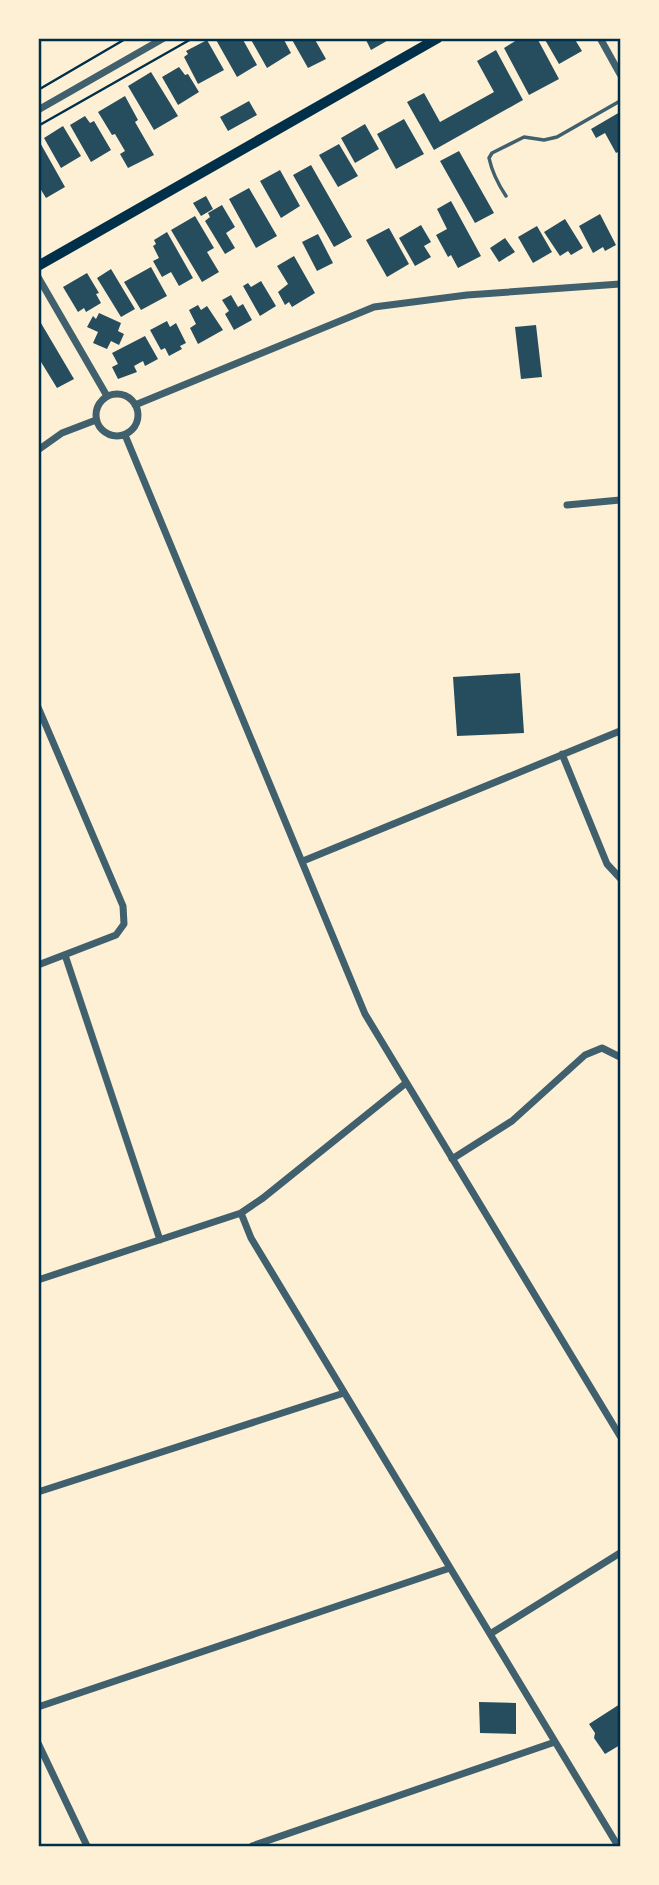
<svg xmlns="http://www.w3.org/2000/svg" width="659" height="1885" font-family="Quicksand,sans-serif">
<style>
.building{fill:#264d5e}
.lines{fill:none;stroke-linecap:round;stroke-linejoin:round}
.path{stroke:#003049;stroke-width:2.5}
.service{stroke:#3f606c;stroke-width:3.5}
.minor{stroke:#3f606c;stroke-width:7}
.secondary{stroke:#003049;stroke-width:10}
.neatline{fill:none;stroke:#003049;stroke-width:2.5}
</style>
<rect width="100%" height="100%" fill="#fdf0d5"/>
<path class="building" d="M215,38H242L257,65L237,77Z
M250,38H283L291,53L267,68Z
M291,38H314L326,59L308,68Z
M365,38H392L371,50Z
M520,38H537L559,79L529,95L504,48Z
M544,38H574L582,51L559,64Z
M207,40L224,70L198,84L184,57L188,54L186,51Z
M496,50L523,100L434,150L407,102L424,93L440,122L494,92L477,61Z
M179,67L185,75L188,74L199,92L178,105L162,77Z
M151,72L178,116L154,130L128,86Z
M125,96L138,120L135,122L154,155L128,168L120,154L125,151L115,134L112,135L98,112Z
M249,101L257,115L228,131L220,117Z
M620,112V151L616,153L605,133L596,138L591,129Z
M85,116L90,123L94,121L111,150L91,162L70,125Z
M404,119L424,154L396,169L377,134Z
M365,124L379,149L355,163L341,138Z
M63,126L81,156L61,168L44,138Z
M38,139L65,187L46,198L38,185Z
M339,144L358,176L338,187L319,155Z
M459,151L494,213L475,223L440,161Z
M311,165L352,237L334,247L293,175Z
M280,170L300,206L281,218L260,181Z
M249,188L277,236L256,248L229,199Z
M206,196L213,209L201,216L193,203Z
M451,201L481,256L458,268L451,255L448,257L436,235L447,229L437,209Z
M222,205L235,227L226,233L235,248L225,254L205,221L210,217L208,213Z
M600,214L616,245L605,251L603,247L593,253L579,226Z
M195,216L214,248L207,252L219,272L202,282L171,230Z
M565,219L583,248L571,255L568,251L560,256L544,232Z
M421,225L431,242L424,246L431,257L415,266L399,238Z
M537,226L552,252L533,263L518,237Z
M389,228L409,264L387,277L366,240Z
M167,232L193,278L179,286L171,272L162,277L153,261L159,258L153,246L156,244L154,240Z
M318,234L333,263L317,271L302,242Z
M505,238L515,252L499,262L490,248Z
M294,256L315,293L292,307L289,302L285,305L278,292L288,284L277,266Z
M151,267L167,296L141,310L124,282Z
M111,269L135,309L121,317L97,278Z
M87,273L99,293L96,294L101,303L86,312L84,308L78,312L63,287Z
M261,281L276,306L260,316L243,286L248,283L251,287Z
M231,295L238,307L243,304L252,320L234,330L225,314L229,311L222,300Z
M198,305L201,310L207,306L223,330L198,344L190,328L196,324L189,310Z
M99,313L121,323L118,331L124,334L119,345L111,341L107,349L93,343L98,332L87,327L93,316L96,319Z
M38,318L74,379L57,388L38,357Z
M167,321L170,327L176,323L186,343L180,346L182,349L169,356L165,348L161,350L150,330Z
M536,325L542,377L521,379L515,327Z
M145,336L158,359L145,366L143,361L134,366L137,372L118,379L112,367L118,364L112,353Z
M520,673L524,733L457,736L453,677Z
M479,1702L516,1703V1734L480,1733Z
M620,1704V1745L605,1754L594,1738L595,1733L589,1724Z"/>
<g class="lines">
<path class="path" d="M38,90L127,38
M38,126L193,38"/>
<path class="service" d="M506,196C498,184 492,172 489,158L492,153L524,137L544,140L557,137L620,101"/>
<path class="minor" d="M600,38L620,74
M38,110L164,38
M38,277L107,396
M96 415a21 21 0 1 1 42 0a21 21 0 1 1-42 0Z
M135,405L374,307L467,295L620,284
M125,435L365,1014L620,1436
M38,450L62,433L96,420
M567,505L620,500
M38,707L123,906L124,924L116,935L38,965
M562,754L607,864L620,878
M303,861L620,731
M65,955L160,1240
M452,1159L512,1121L585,1055L602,1048L620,1057
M241,1213L251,1238L618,1846
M38,1280L241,1213L263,1198L406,1083
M38,1492L344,1393
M490,1634L620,1553
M38,1707L450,1568
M38,1743L87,1846
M252,1846L555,1742"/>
<path class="secondary" d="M38,266L438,38"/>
</g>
<rect width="659" height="1885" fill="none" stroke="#fdf0d5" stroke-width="80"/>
<rect x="40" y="40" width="579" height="1805" class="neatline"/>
</svg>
